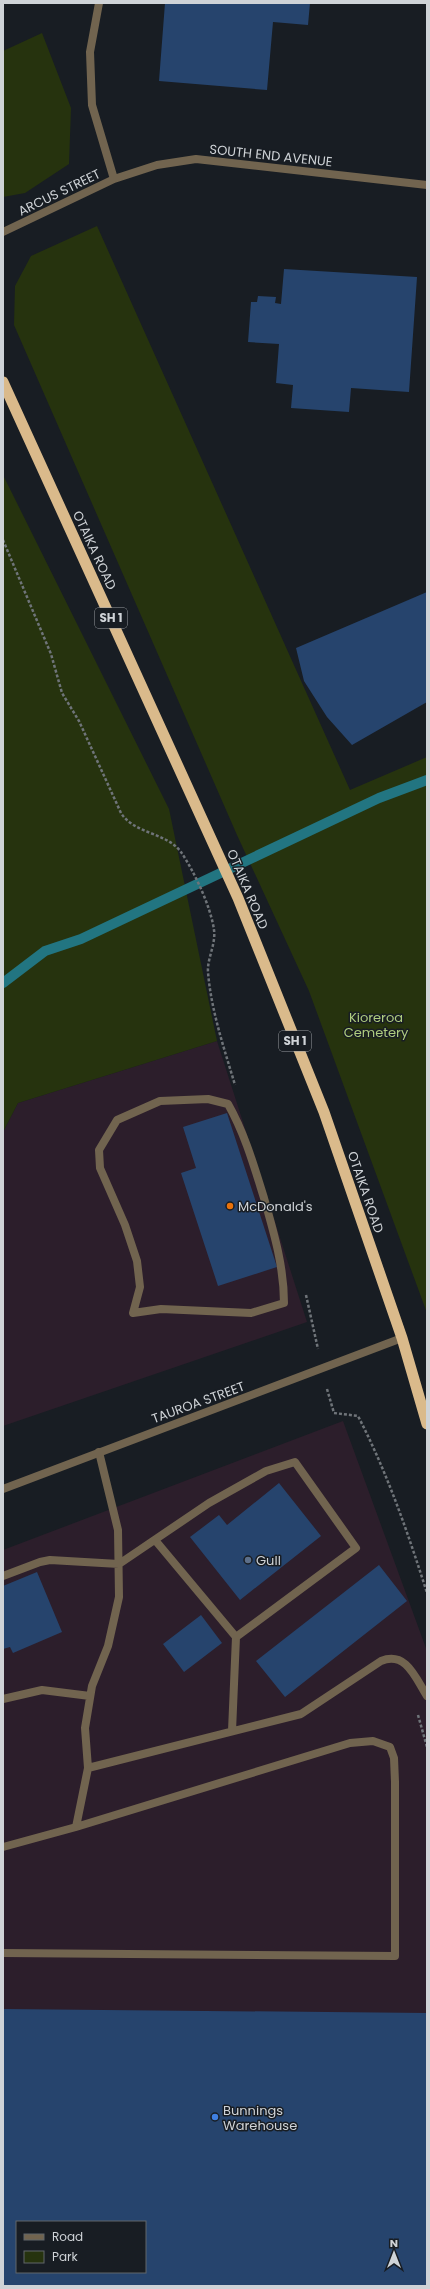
<svg xmlns="http://www.w3.org/2000/svg" width="430" height="2289" font-family="Poppins,sans-serif">
<style>
.commercial{fill:#2c1e2b;fill-rule:evenodd}
.green{fill:#26330e}
.lines{fill:none;stroke-linecap:round;stroke-linejoin:round}
.stream{stroke:#227581;stroke-width:10}
.building{fill:#26446d;fill-rule:evenodd}
.path{stroke:#6f7479;stroke-width:2.5;stroke-dasharray:3 2;stroke-linecap:butt}
.service{stroke:#71644f;stroke-width:8}
.minor{stroke:#71644f;stroke-width:8}
.trunk{stroke:#daba8b;stroke-width:11}
.food-dot{fill:#e8710a;stroke:#181d23;stroke-width:1.5}
.service-dot{fill:#5c6f8a;stroke:#181d23;stroke-width:1.5}
.shop-dot{fill:#3f7fe0;stroke:#181d23;stroke-width:1.5}
.labels{text-anchor:middle;stroke-width:3;stroke-linejoin:round;paint-order:stroke}
.shield{fill:#181d23;stroke:#989ca1;stroke-width:1}
.shield-label{font-size:12px;font-weight:bold;fill:#cfd3d7}
.street-label{font-size:13px;fill:#cfd3d7;stroke:#181d23}
.park-label{font-size:13px;fill:#afcd7f;stroke:#181d23}
.poi-label{font-size:13px;fill:#cfd3d7;stroke:#181d23;text-anchor:start}
</style>
<rect width="100%" height="100%" fill="#181d23"/>
<path class="commercial" d="M217,1041L307,1322L3,1426V1132L18,1103Z
M343,1421L427,1651V2286H3V1550ZM17,2222H145V2272H17Z"/>
<path class="green" d="M42,33L71,108L69,164L25,193L3,197V51Z
M97,226L350,790L427,757V1313L309,991L237,835L14,325L15,286L31,256Z
M3,475L169,809L217,1041L18,1103L3,1132Z"/>
<g class="lines">
<path class="stream" d="M3,983L45,951L81,939L379,798L427,780"/>
</g>
<path class="building" d="M165,3H310L308,25L273,22L267,90L159,81Z
M284,269L417,277L409,392L351,388L349,412L291,408L293,385L276,383L279,344L248,342L251,302H257L258,296L276,297L275,303L281,304Z
M427,592V702L352,745L327,717L304,681L296,648Z
M227,1113L277,1267L218,1286L181,1173L196,1168L183,1127Z
M279,1483L321,1536L240,1600L190,1537L219,1515L227,1525Z
M379,1565L407,1601L285,1697L256,1661Z
M37,1572L62,1632L13,1653L10,1647L3,1649V1586Z
M201,1615L222,1643L184,1672L163,1644Z
M3,2009L427,2013V2286H3ZM17,2222H145V2272H17Z"/>
<g class="lines">
<path class="path" d="M3,540L51,654L62,693L79,721L121,813C134,834 166,832 181,852C194,871 211,907 214,930C216,944 207,959 208,972C211,1010 224,1048 235,1085
M306,1295L318,1349
M327,1389L334,1413L358,1416C387,1472 408,1533 427,1593
M418,1715L427,1747"/>
<path class="service" d="M208,1099L228,1104C245,1134 254,1166 264,1198C274,1233 284,1267 284,1303L251,1313L161,1309L133,1313L140,1287L137,1261L125,1225L100,1168L99,1150L117,1120L160,1101Z
M3,1576L40,1562L50,1560L119,1564L209,1503L266,1471L295,1462L356,1548L236,1637L155,1540
M3,1699L42,1690L90,1696
M232,1731L236,1637
M88,1768L301,1714L381,1661C406,1651 415,1677 427,1696
M3,1847L76,1827
M3,1953L395,1956V1782L394,1758L390,1747L373,1741L350,1743L76,1827L88,1768L85,1728L92,1686L108,1646L119,1597L118,1530L99,1452"/>
<path class="minor" d="M99,3L90,52L92,105L114,179
M3,232L114,179L157,165L196,159L427,185
M3,1489L402,1338"/>
<path class="trunk" d="M3,382L238,898L324,1112L402,1338L427,1424"/>
</g>
<circle class="food-dot" cx="230" cy="1206" r="4"/>
<circle class="service-dot" cx="248" cy="1560" r="4"/>
<circle class="shop-dot" cx="215" cy="2117" r="4"/>
<g class="labels">
<g class="shield">
<rect x="95" y="608" width="32" height="20" rx="3"/>
<rect x="279" y="1031" width="32" height="20" rx="3"/>
</g>
<g class="shield-label">
<text x="111" y="622">SH 1</text>
<text x="295" y="1045">SH 1</text>
</g>
<g class="street-label">
<text transform="translate(271 155) rotate(6)" y="5">SOUTH END AVENUE</text>
<text transform="translate(59 192) rotate(-26)" y="5">ARCUS STREET</text>
<text transform="translate(95 550) rotate(65)" y="5">OTAIKA ROAD</text>
<text transform="translate(248 889) rotate(67)" y="5">OTAIKA ROAD</text>
<text transform="translate(366 1192) rotate(71)" y="5">OTAIKA ROAD</text>
<text transform="translate(198 1402) rotate(-20)" y="5">TAUROA STREET</text>
</g>
<g class="park-label">
<text x="376" y="1022">Kioreroa<tspan x="376" dy="15">Cemetery</tspan></text>
</g>
<g class="poi-label">
<text x="238" y="1211">McDonald's</text>
<text x="256" y="1565">Gull</text>
<text x="223" y="2115">Bunnings<tspan x="223" dy="15">Warehouse</tspan></text>
</g>
</g>
<rect width="430" height="2289" fill="none" stroke="#cfd3d7" stroke-width="8"/>
<rect x="16" y="2221" width="130" height="52" fill="#181d23" stroke="#61666b"/>
<rect x="24" y="2234" width="20" height="6" fill="#71644f" stroke="#61666b"/>
<text x="52" y="2241" font-size="12" fill="#cfd3d7">Road</text>
<rect x="24" y="2251" width="20" height="12" fill="#26330e" stroke="#61666b"/>
<text x="52" y="2261" font-size="12" fill="#cfd3d7">Park</text>
<g transform="translate(394 2253)" stroke="#181d23" stroke-width="3" paint-order="stroke">
<path d="M0-3L7 15L0 10L-7 15Z" fill="#cfd3d7"/>
<text y="-6" font-size="11" font-weight="bold" text-anchor="middle" fill="#cfd3d7">N</text>
</g>
</svg>
